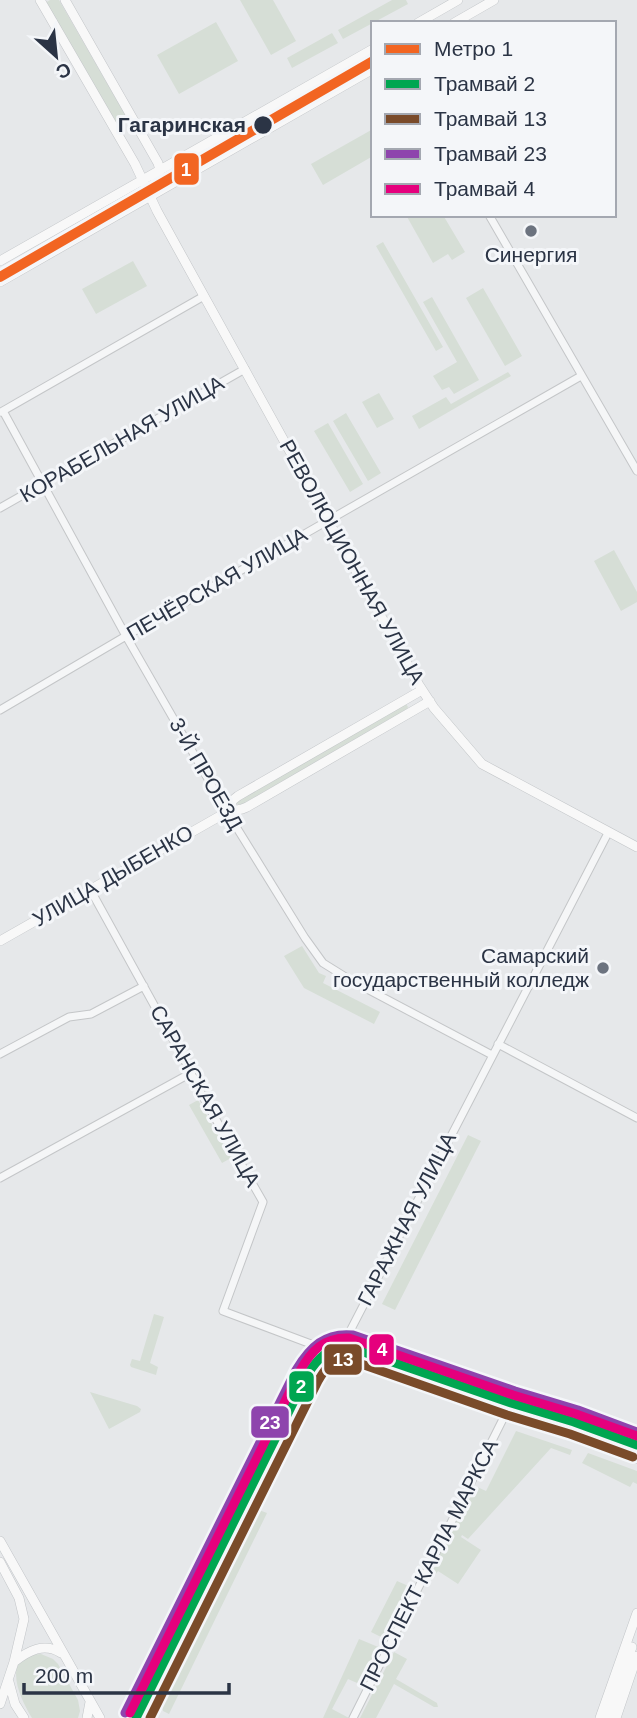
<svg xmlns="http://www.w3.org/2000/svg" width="637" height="1718" font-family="Arial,sans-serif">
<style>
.green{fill:#d6ded6}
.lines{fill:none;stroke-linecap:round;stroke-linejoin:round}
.minor-casing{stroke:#c4c6c8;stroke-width:9}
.major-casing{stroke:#c2c5c8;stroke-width:10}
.minor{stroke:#f5f6f7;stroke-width:7}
.major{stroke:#f8f8f8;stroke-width:9}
.tram-1-casing{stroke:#f4f6f9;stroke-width:14}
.tram-2-casing{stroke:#f4f6f9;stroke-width:14}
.tram-3-casing{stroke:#f4f6f9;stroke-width:14}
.tram-4-casing{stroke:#f4f6f9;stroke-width:14}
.tram-1{stroke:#00a651;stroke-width:9}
.tram-2{stroke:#7a4b2a;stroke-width:9}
.tram-3{stroke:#8e44ad;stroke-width:9}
.tram-4{stroke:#e5007d;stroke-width:9}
.metro-1-casing{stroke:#f4f6f9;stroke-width:16}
.metro-1{stroke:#f26522;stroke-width:10}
.stop-dot{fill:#2b3445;stroke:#f4f6f9;stroke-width:2.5}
.poi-dot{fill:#6c737f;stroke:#f4f6f9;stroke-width:2.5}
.labels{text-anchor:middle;stroke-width:6;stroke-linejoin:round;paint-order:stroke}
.stop-label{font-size:21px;font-weight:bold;fill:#2b3445;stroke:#f4f6f9;text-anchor:end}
.poi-label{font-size:21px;fill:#2b3445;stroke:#f4f6f9}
.street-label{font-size:21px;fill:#2b3445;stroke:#f4f6f9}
.line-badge{stroke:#f4f6f9;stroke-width:2.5}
.badge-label{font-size:19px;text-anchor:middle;font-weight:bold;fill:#fff}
</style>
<rect width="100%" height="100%" fill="#e6e8ea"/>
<path class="green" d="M50,0H59L127,118L115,124L45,3Z
M240,0H273L296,41L271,55Z
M392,0H406L408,4L343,39L338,30Z
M216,22L238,61L179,94L157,55Z
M332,33L338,43L292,68L287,58Z
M373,55V62L175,175L172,173L173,170Z
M373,129V156L323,185L311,164Z
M125,197L128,198V202L0,275V269Z
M406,215H443L465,252L452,260L448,254L433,263Z
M383,242L443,347L436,351L376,246Z
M133,261L147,286L96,314L82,289Z
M483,288L522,356L505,366L466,298Z
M432,297L479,380L454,394L449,387L442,390L433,376L457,362L423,302Z
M508,372L511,376L419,429L412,416L446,397L451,404Z
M379,393L394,419L377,428L362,402Z
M346,413L381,473L368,481L333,421Z
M328,423L363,484L350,492L314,431Z
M614,550L637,592V602L621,611L594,561Z
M406,704L408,707L407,709L241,805L237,804L238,800Z
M302,946L319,973L326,976L323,983L380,1012L374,1024L304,988L284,956Z
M198,1100L231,1158L222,1163L189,1105Z
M468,1135L481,1141L395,1310L382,1304Z
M154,1314L164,1317L150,1363L158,1367L156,1375L131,1367L130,1365L132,1359L140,1361Z
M90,1392L137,1406L141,1409L140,1412L109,1429Z
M516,1431L572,1450L570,1455L551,1448L468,1539L462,1535L461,1537L481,1550L458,1584L438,1571L435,1575L429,1572L473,1485L486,1491Z
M588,1453L637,1471V1484L633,1482L630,1487L582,1463Z
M259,1510L267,1513L169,1714L163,1711L162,1707Z
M397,1581L413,1588L387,1640L371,1632Z
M359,1639L383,1649L364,1686L348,1679L332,1709L349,1718H323Z
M394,1652L407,1659L396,1679L437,1703L438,1707H434L394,1684L376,1718H360Z
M41,1654L53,1659L58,1664L78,1700L80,1711L78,1718H32C19,1697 0,1655 41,1654Z"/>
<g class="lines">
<defs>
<path id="minor" d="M489,215L637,471
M3,411L126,636L227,812L305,938L323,963L352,981L492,1055
M1,412L204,296
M0,508L245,369
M0,710L126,636L581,376
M90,889L186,1063L202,1095L263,1202L223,1311L311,1344L637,1459
M498,1044L637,1118
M0,1054L69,1017L91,1014L144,986
M0,1178L191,1073
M150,1718L254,1506L328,1364L348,1335L608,833
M353,1718L506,1413"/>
<path id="major" d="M40,0L135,164L157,211L419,685L434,708L482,764L637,847
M65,0L158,163L160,170L150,197
M418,23L458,0
M454,23L494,0
M0,261L373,49
M0,282L373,69
M227,812L233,800L238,796L422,690
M0,941L227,812L242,809L247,807L430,701
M0,1541L100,1718
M0,1562L19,1598L24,1619L14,1662L0,1704
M14,1662C28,1651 44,1642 61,1653
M9,1682L15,1704L24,1718
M87,1718L90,1702
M600,1718L637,1613
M608,1718L632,1647
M616,1718L637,1656"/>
</defs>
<use href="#minor" class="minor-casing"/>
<use href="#major" class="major-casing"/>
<use href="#minor" class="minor"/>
<use href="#major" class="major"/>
<defs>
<path id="tram-1" d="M136,1718L307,1375C318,1358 328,1347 349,1347L511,1403L574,1422L637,1445"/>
<path id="tram-2" d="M150,1718L318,1381C325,1369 331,1359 347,1359L507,1415L570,1434L633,1457"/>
<path id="tram-3" d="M125,1713L296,1370C310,1347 325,1332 353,1335L515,1391L578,1410L637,1432"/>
<path id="tram-4" d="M130,1713L300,1371C311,1351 324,1337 349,1338L513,1395L576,1414L637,1436"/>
</defs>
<use href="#tram-1" class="tram-1-casing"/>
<use href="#tram-2" class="tram-2-casing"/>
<use href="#tram-3" class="tram-3-casing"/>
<use href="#tram-4" class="tram-4-casing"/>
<use href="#tram-1" class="tram-1"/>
<use href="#tram-2" class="tram-2"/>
<use href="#tram-3" class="tram-3"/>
<use href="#tram-4" class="tram-4"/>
<defs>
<path id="metro-1" d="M0,277L373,61"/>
</defs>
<use href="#metro-1" class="metro-1-casing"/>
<use href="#metro-1" class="metro-1"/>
</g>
<circle class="stop-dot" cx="263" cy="125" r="10"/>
<g class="poi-dot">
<circle cx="531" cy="231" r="7"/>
<circle cx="603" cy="968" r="7"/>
</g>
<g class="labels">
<g class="stop-label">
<text x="246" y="132">Гагаринская</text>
</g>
<g class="poi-label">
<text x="531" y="262">Синергия</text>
<text x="589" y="963" text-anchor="end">Самарский<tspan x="589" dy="24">государственный колледж</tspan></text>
</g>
<g class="street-label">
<text transform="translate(122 439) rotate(-30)" y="7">КОРАБЕЛЬНАЯ УЛИЦА</text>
<text transform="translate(352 562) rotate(61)" y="7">РЕВОЛЮЦИОННАЯ УЛИЦА</text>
<text transform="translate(217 584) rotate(-30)" y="7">ПЕЧЁРСКАЯ УЛИЦА</text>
<text transform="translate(206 774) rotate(60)" y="7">3-Й ПРОЕЗД</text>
<text transform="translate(113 876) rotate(-30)" y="7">УЛИЦА ДЫБЕНКО</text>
<text transform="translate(205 1096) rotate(61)" y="7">САРАНСКАЯ УЛИЦА</text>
<text transform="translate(407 1219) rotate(-63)" y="7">ГАРАЖНАЯ УЛИЦА</text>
<text transform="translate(429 1565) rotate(-63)" y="7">ПРОСПЕКТ КАРЛА МАРКСА</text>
</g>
</g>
<g class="line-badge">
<rect x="173" y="152" width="27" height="34" rx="7" fill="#f26522"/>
<rect x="368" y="1333" width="27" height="33" rx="7" fill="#e5007d"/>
<rect x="323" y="1343" width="40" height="33" rx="7" fill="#7a4b2a"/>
<rect x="288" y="1370" width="27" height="33" rx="7" fill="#00a651"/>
<rect x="250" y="1405" width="40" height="34" rx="7" fill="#8e44ad"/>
</g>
<g class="badge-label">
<text x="186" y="176">1</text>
<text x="382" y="1356">4</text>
<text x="343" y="1366">13</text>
<text x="301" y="1393">2</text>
<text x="270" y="1429">23</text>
</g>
<rect x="371" y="21" width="245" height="196" fill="#f4f6f9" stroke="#a4a8b1" stroke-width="2"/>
<rect x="385" y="44" width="35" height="10" fill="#f26522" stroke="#a4a8b1" stroke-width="2"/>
<text x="434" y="56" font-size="21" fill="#2b3445">Метро 1</text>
<rect x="385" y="79" width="35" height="10" fill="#00a651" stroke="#a4a8b1" stroke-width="2"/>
<text x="434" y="91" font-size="21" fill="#2b3445">Трамвай 2</text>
<rect x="385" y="114" width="35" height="10" fill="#7a4b2a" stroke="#a4a8b1" stroke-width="2"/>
<text x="434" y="126" font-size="21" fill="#2b3445">Трамвай 13</text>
<rect x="385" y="149" width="35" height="10" fill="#8e44ad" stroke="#a4a8b1" stroke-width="2"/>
<text x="434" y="161" font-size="21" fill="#2b3445">Трамвай 23</text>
<rect x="385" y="184" width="35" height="10" fill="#e5007d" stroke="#a4a8b1" stroke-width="2"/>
<text x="434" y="196" font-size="21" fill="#2b3445">Трамвай 4</text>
<g transform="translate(56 56) rotate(153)" stroke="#f4f6f9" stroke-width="5" paint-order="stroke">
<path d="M0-5L12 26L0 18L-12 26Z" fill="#2b3445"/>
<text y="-10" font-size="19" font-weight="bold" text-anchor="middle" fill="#2b3445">С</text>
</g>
<path d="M24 1683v10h205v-10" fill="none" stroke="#2b3445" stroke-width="3.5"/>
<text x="35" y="1683" font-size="21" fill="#2b3445" stroke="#f4f6f9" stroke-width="5" paint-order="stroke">200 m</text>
</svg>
